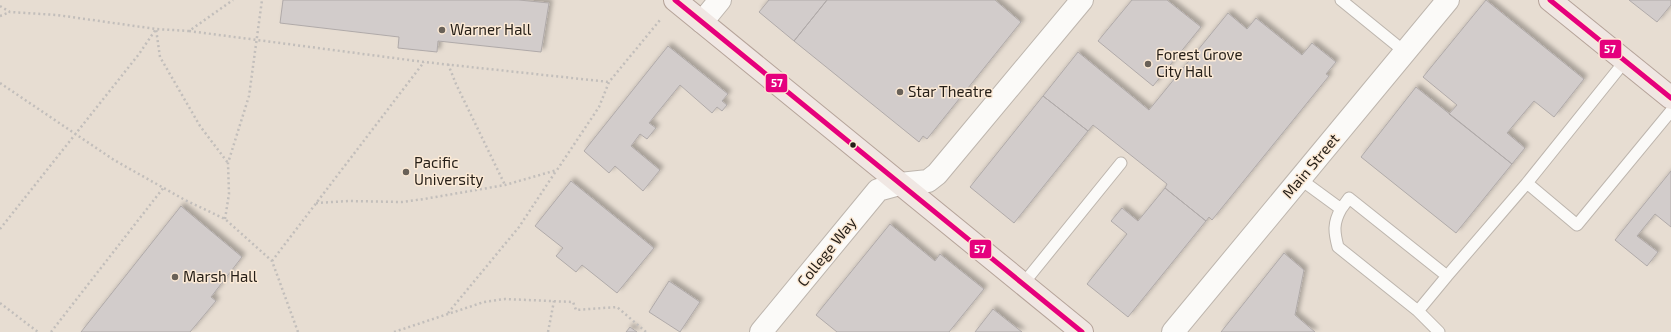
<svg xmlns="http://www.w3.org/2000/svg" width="1671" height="332" font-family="'Exo 2',sans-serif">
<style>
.building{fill:#d2cccb;stroke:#b0aaa9;filter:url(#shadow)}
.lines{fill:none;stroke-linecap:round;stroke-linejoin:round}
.service-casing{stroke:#bdb5ad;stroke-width:13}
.minor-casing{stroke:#bdb5ad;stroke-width:24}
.tertiary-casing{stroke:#bdb5ad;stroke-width:24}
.primary-casing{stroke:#b5a399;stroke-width:24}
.path{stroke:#c2bebb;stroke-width:2.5;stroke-dasharray:2 3;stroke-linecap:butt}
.service{stroke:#fbfaf8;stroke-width:11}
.minor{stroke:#fbfaf8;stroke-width:22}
.tertiary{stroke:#fbfaf8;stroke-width:22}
.primary{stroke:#f0e7e3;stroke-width:22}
.bus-1-casing{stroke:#fcead6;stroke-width:8}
.bus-1{stroke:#e5007d;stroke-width:5}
.poi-dot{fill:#696158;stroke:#fcead6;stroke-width:1.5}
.bus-dot{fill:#251e17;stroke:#fcead6;stroke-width:1.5}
.labels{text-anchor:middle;stroke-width:3;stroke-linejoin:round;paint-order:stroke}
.poi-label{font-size:15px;fill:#251e17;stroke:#fcead6;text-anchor:start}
.street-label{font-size:15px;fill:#251e17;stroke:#fcead6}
.line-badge{stroke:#fcead6;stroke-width:1.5}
.badge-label{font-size:11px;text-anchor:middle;font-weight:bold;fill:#fff}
</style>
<defs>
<filter id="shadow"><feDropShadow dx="3.5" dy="-3.5" stdDeviation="2" flood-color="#0004"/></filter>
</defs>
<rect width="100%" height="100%" fill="#e7ddd2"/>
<path class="building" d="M283,0H519L549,3L541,52L438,41L437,52L398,48L399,37L280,23Z
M769,0H827L794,41L759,12Z
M827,0H995L1021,22L927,139L923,136L919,142L794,41Z
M1132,0H1167L1201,27L1153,86L1098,41Z
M1486,0L1584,79L1554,117L1534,101L1507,133L1525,148L1512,164L1449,114L1457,105L1423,77Z
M1629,0H1671V5L1657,22Z
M1228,13L1247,29L1256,18L1302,55L1312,43L1336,62L1326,74L1329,76L1212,220L1209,217L1206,221L1165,188L1167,184L1093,125L1088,131L1043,96L1078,52L1149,110Z
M668,46L728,94L722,101L727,105L722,111L717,107L712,113L680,85L649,123L656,128L647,139L640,134L631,146L660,170L643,191L615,166L609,173L584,151Z
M1416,87L1512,164L1456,233L1361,157Z
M1043,96L1088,131L1014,223L970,187Z
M1671,171V227L1655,214L1637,236L1658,252L1647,266L1615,240Z
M571,181L654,248L617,293L582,265L576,272L556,256L563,248L535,226Z
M1165,188L1206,221L1128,317L1087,284L1127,234L1111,221L1122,208L1138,221Z
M181,206L242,257L211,297L216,301L190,332H81Z
M890,224L935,261L940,254L984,289L949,332H837L816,315Z
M1284,253L1304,270L1295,315L1315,332H1221Z
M669,281L700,302L680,332L649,312Z
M993,309L1022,332H975Z
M630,327L637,332H626Z"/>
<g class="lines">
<defs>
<path id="service" d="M1341,0L1405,52
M1300,179L1341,209C1333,223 1334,232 1338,247L1418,311L1447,276L1349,198L1341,209
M1527,183L1625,61
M1447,276L1527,183L1577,225L1671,111
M1023,284L1121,163
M1418,311L1439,332"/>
<path id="minor" d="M702,22L720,0
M761,332L878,190L900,184L928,181L937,174L1082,0"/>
<path id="tertiary" d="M1173,332L1448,0"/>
<path id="primary" d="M675,0L1082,332
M1550,0L1671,98"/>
</defs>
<use href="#service" class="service-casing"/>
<use href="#minor" class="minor-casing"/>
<use href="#tertiary" class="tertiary-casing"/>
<use href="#primary" class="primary-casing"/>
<path class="path" d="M0,6L10,12L57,15L156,29L189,31L233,0
M0,16L10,12
M189,31L424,62L609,82
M448,64L456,84L505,185
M0,83L114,160L185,200L225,219L272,261L298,332
M316,203L349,201L402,202L424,199L505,185L557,170L599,107L609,82L660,20
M225,219L229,194L228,163L249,96L262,0
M0,229L139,54L156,29L160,57L200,126L228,163
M272,261L424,62
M0,303L38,332
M448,313L519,227L556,171
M51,332L164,187
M394,332L484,302L505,299L573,302L576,310L617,307L646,332
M548,332L554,301"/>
<use href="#service" class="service"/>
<use href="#minor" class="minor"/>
<use href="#tertiary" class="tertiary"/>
<use href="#primary" class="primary"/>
<defs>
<path id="bus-1" d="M675,0L1082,332
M1550,0L1671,98"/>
</defs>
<use href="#bus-1" class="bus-1-casing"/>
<use href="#bus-1" class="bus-1"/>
</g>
<g class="poi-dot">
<circle cx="442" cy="30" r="4"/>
<circle cx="1148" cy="64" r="4"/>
<circle cx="900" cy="92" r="4"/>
<circle cx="406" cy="172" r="4"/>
<circle cx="175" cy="277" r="4"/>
</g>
<circle class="bus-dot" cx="853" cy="145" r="3.5"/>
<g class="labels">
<g class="poi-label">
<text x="450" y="35">Warner Hall</text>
<text x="1156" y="60">Forest Grove<tspan x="1156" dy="17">City Hall</tspan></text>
<text x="908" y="97">Star Theatre</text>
<text x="414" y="168">Pacific<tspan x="414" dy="17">University</tspan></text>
<text x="183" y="282">Marsh Hall</text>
</g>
<g class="street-label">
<text transform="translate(1311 166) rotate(-50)" y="5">Main Street</text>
<text transform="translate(827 252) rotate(-51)" y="5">College Way</text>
</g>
</g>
<g class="line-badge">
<rect x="1599" y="39" width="23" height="20" rx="4" fill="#e5007d"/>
<rect x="765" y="73" width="23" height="20" rx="4" fill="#e5007d"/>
<rect x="969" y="239" width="23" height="20" rx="4" fill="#e5007d"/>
</g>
<g class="badge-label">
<text x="1610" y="53">57</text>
<text x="777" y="87">57</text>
<text x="980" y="253">57</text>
</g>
</svg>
